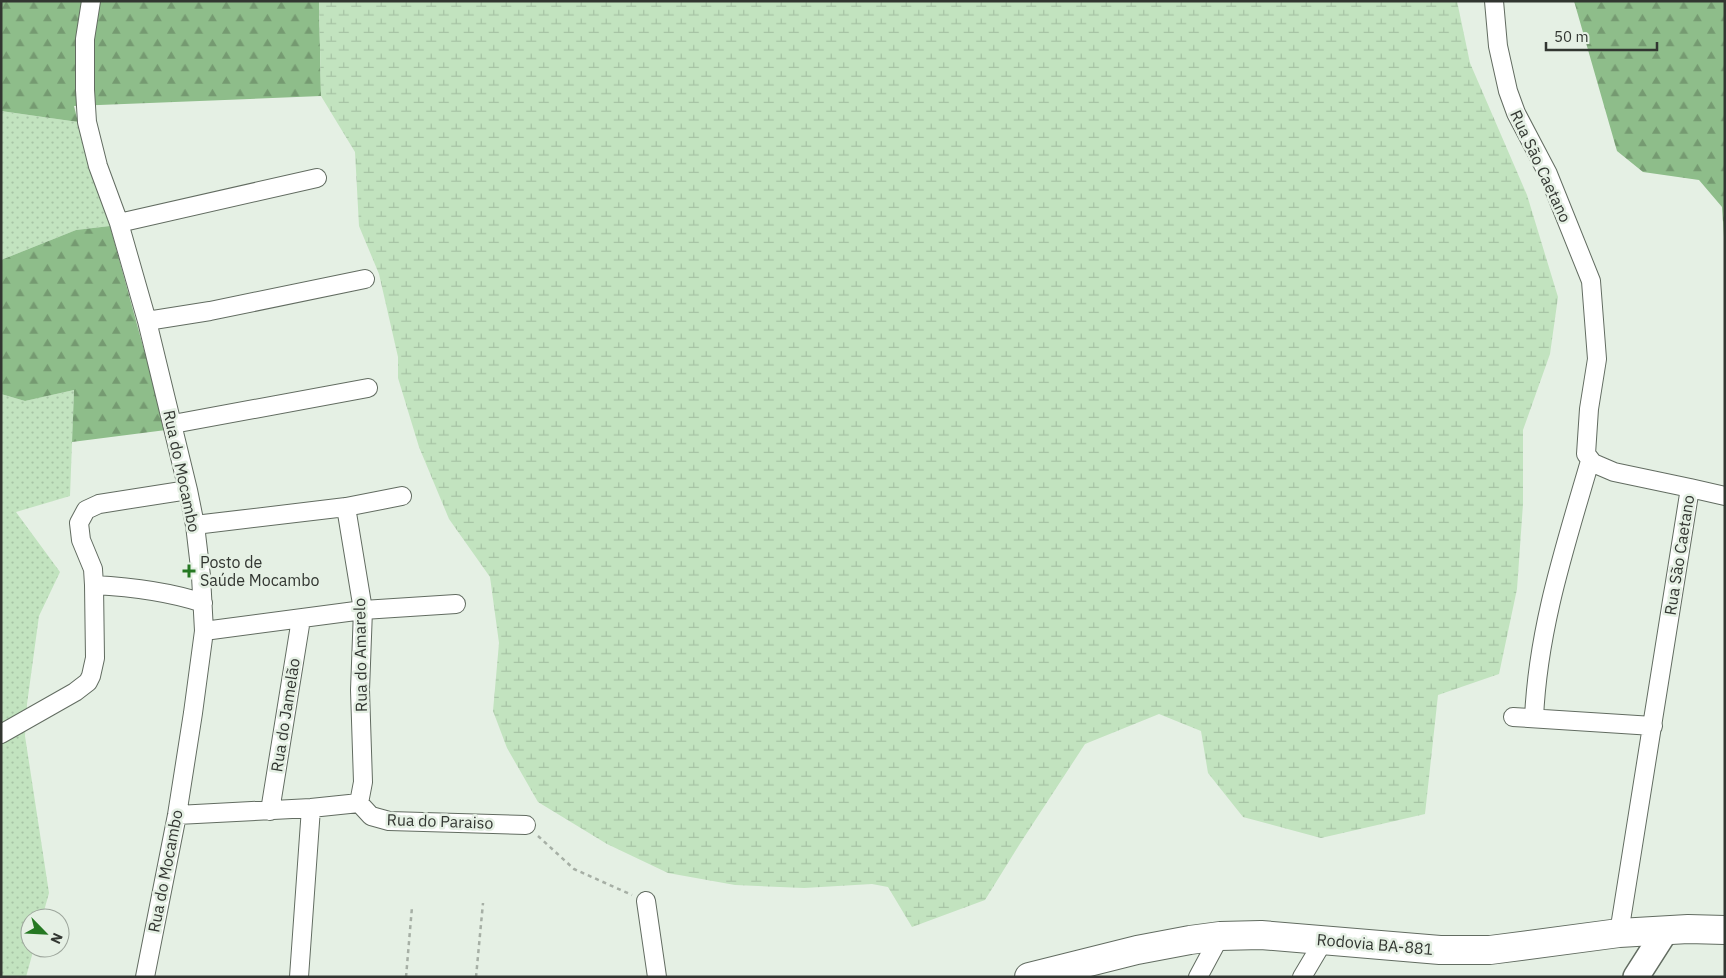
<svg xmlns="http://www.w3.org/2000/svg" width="1726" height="978" font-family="'IBM Plex Sans',sans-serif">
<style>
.grass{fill:url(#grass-dots)}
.forest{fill:url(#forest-firs)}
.wetland{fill:url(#wetland-marsh)}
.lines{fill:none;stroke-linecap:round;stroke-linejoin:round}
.street-casing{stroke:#626c61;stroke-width:20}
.secondary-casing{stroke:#626c61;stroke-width:28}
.primary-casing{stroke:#626c61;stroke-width:30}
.path{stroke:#a6afa5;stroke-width:2.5;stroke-dasharray:4 4;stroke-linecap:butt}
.street{stroke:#fff;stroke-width:18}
.secondary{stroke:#fff;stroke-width:25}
.primary{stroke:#fff;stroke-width:28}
.poi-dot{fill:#257822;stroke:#e5f0e4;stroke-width:2}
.labels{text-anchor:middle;stroke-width:5;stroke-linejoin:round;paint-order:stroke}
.street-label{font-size:16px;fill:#323631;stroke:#e5f0e4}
.poi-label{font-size:16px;fill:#323631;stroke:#e5f0e4;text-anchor:start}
</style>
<defs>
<pattern id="grass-dots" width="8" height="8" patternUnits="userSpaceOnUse" patternTransform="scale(1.25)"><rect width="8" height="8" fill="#c2e3bf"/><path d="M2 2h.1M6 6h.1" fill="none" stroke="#a7c3a5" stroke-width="1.8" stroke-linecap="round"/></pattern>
<pattern id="forest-firs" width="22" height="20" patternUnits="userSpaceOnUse" patternTransform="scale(1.25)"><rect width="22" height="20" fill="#8ebd8a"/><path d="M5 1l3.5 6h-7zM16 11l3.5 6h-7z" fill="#759a71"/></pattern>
<pattern id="wetland-marsh" width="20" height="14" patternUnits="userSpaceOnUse" patternTransform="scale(1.25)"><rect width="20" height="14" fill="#c2e3bf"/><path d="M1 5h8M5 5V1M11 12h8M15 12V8" fill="none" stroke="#a7c3a5"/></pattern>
</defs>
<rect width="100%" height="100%" fill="#e5f0e4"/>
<path class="grass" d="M1,111L78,122L110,226L76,230L1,260Z
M74,390L70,496L16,512L60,572L39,616L27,704L25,736L49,893L42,918H30V948H34L26,977H1V394L25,401Z"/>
<path class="forest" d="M1,1H319L321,96L74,106L78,122L1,111Z
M1574,1H1725V252L1722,207L1699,180L1643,172L1617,151Z
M110,226L166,430L72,442L74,390L25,401L1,394V260L76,230Z"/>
<path class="wetland" d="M319,1H1457L1470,63L1527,195L1558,297L1550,354L1523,430V504L1517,589L1499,674L1438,695L1425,814L1321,838L1243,817L1208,773L1201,731L1159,714L1085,744L1021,842L985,900L912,927L888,887L872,884L804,888L735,885L668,873L607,844L538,802L507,748L493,711L499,643L490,577L449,519L419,447L398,378V357L379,274L359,226L355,152L321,96Z"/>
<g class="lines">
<defs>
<path id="street" d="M91,1L85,39V90L87,122L98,166L119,223L147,321L188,490L195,525L201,576L204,631L193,713L177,815L145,977
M1494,1L1498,46L1508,91L1516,113L1548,174L1591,281L1597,359L1589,409L1586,454L1593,463L1614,472L1690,488L1619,933
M119,223L317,178
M147,321L210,311L365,279
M173,424L368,388
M1690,488L1725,496
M346,507L363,610L360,690L363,782L359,803
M195,525L346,507L402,496
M94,585C132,587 167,591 203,603
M204,631L363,610L456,604
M1513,717L1653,726
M1534,718C1538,628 1565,547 1590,461
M1,734L75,692L88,682L91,676L95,658L94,585L93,569L81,540L79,523L86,510L99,504L188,490
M359,803L371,816L389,821L526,825
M270,811L301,619
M177,815L311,808L359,803
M646,901L657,977
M299,977L311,808
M1198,977L1220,936
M1302,977L1324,940"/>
<path id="secondary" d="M1636,977L1666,930"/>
<path id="primary" d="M1029,977L1137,950L1190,940L1220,936L1261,935L1440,950H1490L1619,933L1688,929L1725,930"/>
</defs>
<use href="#street" class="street-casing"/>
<use href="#secondary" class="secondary-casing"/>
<use href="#primary" class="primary-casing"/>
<path class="path" d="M538,836L574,869L632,895
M406,977L412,907
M476,977L483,903"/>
<use href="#street" class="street"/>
<use href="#secondary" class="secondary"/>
<use href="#primary" class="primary"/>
</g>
<path class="poi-dot" d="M186.5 563.5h5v5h5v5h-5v5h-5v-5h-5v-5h5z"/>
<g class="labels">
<g class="street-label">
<text transform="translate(1541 166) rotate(65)" y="6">Rua São Caetano</text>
<text transform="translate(182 471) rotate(78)" y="6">Rua do Mocambo</text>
<text transform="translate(1679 555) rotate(-81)" y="6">Rua São Caetano</text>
<text transform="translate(360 655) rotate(-91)" y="6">Rua do Amarelo</text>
<text transform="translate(285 715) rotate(-81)" y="6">Rua do Jamelão</text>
<text transform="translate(440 821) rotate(2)" y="6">Rua do Paraiso</text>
<text transform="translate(165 871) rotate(-79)" y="6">Rua do Mocambo</text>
<text transform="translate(1375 944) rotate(5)" y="6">Rodovia BA-881</text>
</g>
<g class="poi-label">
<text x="200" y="568">Posto de<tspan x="200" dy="18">Saúde Mocambo</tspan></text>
</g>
</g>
<rect width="1726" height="978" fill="none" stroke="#323631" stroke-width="5"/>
<g transform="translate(45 933) rotate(114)"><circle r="24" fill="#e5f0e4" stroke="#9da69c"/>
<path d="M0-4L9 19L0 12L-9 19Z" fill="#257822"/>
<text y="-8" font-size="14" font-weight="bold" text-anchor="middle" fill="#323631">N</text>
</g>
<path d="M1546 42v8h111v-8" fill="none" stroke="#323631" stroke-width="2.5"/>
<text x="1554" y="42" font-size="15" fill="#323631" stroke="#e5f0e4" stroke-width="4" paint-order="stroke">50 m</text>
</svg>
